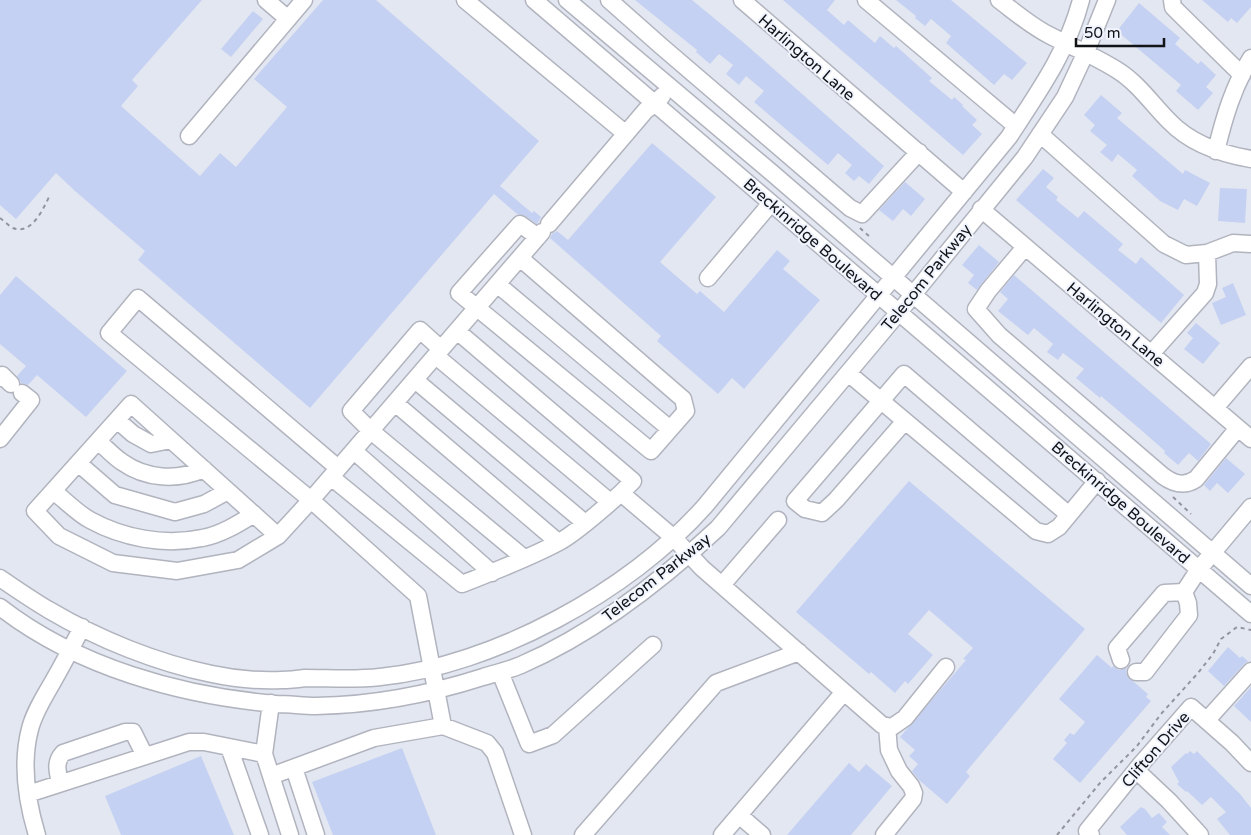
<svg xmlns="http://www.w3.org/2000/svg" width="1251" height="835" font-family="'Varela Round',sans-serif">
<style>
.building{fill:#c5d1f2}
.lines{fill:none;stroke-linecap:round;stroke-linejoin:round}
.minor-casing{stroke:#b1b4be;stroke-width:19}
.path{stroke:#92959d;stroke-width:2;stroke-dasharray:4 4;stroke-linecap:butt}
.minor{stroke:#fff;stroke-width:16}
.labels{text-anchor:middle;stroke-width:4;stroke-linejoin:round;paint-order:stroke}
.street-label{font-size:16px;fill:#121317;stroke:#f0f4fe}
</style>
<rect width="100%" height="100%" fill="#e3e7f1"/>
<path class="building" d="M0,0H202L132,80L138,86L121,106L200,176L220,153L236,167L287,107L254,79L323,0H376L539,141L500,186L532,213L534,211L541,217L537,224L525,216L517,214L494,194L310,408L138,260L145,251L75,191L56,173L16,219L0,205Z
M635,0H692L743,42L884,166L869,184L859,176L854,181L845,173L852,165L838,153L828,165L754,102L764,91L746,76L739,85L726,74L733,65L719,54L710,64L696,52L697,50Z
M783,0H835L827,10L844,25L848,20L875,43L880,36L894,48L896,46L932,78L929,81L952,100L954,97L963,105L962,106L977,120L972,125L982,134L963,155Z
M896,0H951L1027,63L1012,80L1004,74L994,85L946,43L951,36L931,19L925,26L915,18L916,16Z
M1202,0H1251V7L1237,23L1231,18L1228,22Z
M1139,3L1180,38L1175,44L1198,64L1201,61L1216,75L1206,87L1213,93L1198,110L1176,91L1181,85L1117,31Z
M253,11L263,19L231,57L221,49Z
M1101,95L1122,113L1117,118L1183,174L1185,170L1210,183L1197,206L1184,199L1178,210L1160,201L1132,176L1137,170L1118,154L1112,162L1100,152L1107,145L1090,131L1095,125L1084,115Z
M652,143L716,197L660,262L697,294L700,291L724,312L777,250L790,261L783,269L820,300L744,389L732,378L718,394L657,341L661,336L550,238L552,234L557,231L568,240Z
M1043,169L1054,178L1046,187L1058,197L1056,200L1078,218L1084,211L1123,244L1118,250L1136,264L1141,257L1184,295L1161,323L1016,200Z
M905,182L925,199L911,216L903,209L893,221L879,210Z
M1220,188L1247,189L1245,223L1218,221Z
M979,245L999,262L977,290L968,283L974,275L962,265Z
M1014,275L1211,444L1198,461L1189,453L1178,465L1164,453L1165,451L1141,430L1101,396L1100,398L1076,378L1084,369L1063,353L1058,360L1047,352L1053,344L1034,328L1028,335L998,311L1008,299L1000,292Z
M16,276L127,371L86,417L37,375L28,385L21,383L17,376L26,366L0,344V295Z
M1233,283L1246,315L1221,325L1212,303L1226,297L1222,288Z
M1196,323L1220,343L1203,364L1184,349L1193,338L1187,333Z
M1226,458L1245,474L1228,493L1217,483L1210,491L1204,485Z
M909,481L1085,629L966,772L970,776L947,804L919,780L912,771L918,764L909,756L915,750L900,737L966,660L963,659L973,648L929,610L908,634L933,655L908,684L905,681L895,693L871,672L869,674L796,612Z
M1228,647L1240,658L1242,656L1248,661L1244,664L1224,686L1208,671Z
M1097,655L1112,668L1113,666L1119,670L1127,668L1126,672L1128,677L1148,694L1146,697L1151,701L1080,783L1053,759L1067,743L1064,740L1070,733L1074,735L1085,722L1059,699Z
M1251,687V722L1234,706Z
M402,748L436,835H333L312,782Z
M1190,751L1194,754L1197,751L1240,794L1251,808V835H1230L1217,819L1226,812L1211,797L1202,805L1187,791L1186,792L1177,784L1179,782L1171,767L1186,753L1187,754Z
M201,756L234,835H121L105,796Z
M849,763L859,772L866,764L892,786L851,835H787Z
M1141,807L1145,809L1152,818L1159,813L1167,822L1162,827L1170,835H1127L1120,827Z"/>
<g class="lines">
<defs>
<path id="minor" d="M266,0L288,19
M465,0L626,134
M534,0L1251,614
M567,0L771,172L1251,586
M609,0L661,46L850,208L862,214L919,152
M742,0L964,192
M866,0L1016,126
M999,0C1015,12 1031,26 1049,35C1072,47 1095,56 1117,70C1138,83 1152,104 1169,121C1190,143 1221,154 1251,159
M1172,0L1173,7L1181,15L1242,75
M1040,134L1164,244L1186,255L1207,253L1233,243L1251,244
M189,136L304,0
M1216,151C1224,118 1233,87 1251,58
M981,209L1251,439
M549,224L646,110L655,104L662,96
M1025,247L988,291L976,309L999,335L1163,476C1174,484 1184,487 1196,479L1238,428
M520,258L683,399L686,411L651,451L459,293L520,224L538,237
M708,278L771,203
M497,284L670,429
M457,331L633,481L621,493
M441,349L420,330L351,411L371,431L524,558
M1151,354L1205,293L1208,284L1207,253
M436,356L610,502
M848,373L1036,531L1048,534L1059,527L1097,481
M0,378L2,375L11,384
M415,380L585,523
M395,403L558,542
M1215,408L1251,366
M117,420L133,434L151,444L171,440
M905,421L836,500L822,513L805,509L795,501L904,374L1069,515
M0,439L31,400L22,393
M98,441C106,448 113,456 122,462C146,479 177,481 204,469
M354,451L492,573
M78,463L115,495L175,512L204,504L228,491
M331,477L462,584C495,571 530,558 561,541C581,529 604,508 621,493L674,538L702,568L882,725L892,727L905,718L946,667
M53,491C65,500 77,513 90,520C123,538 164,546 202,538C220,535 238,524 254,514
M278,536L131,404L35,511L59,536L113,563L177,571L238,560L278,536L311,500L109,333L138,298L338,468
M0,578C16,589 32,600 49,610C98,639 157,663 212,674C235,679 259,681 282,680C290,680 298,679 305,678C330,678 355,680 380,677C493,666 630,591 705,506L1009,137C1037,94 1068,51 1081,0
M722,585L778,520
M1184,592L1199,569L1251,507
M0,607C77,667 181,696 277,704C290,704 303,706 316,706C373,705 430,694 483,677C496,673 509,670 521,665C595,633 660,582 718,528L899,312L1025,157L1065,97L1086,52L1107,0
M1121,660L1117,648L1164,593L1184,592L1188,603L1189,615L1145,672H1136
M500,672L529,744L553,735L653,645
M1207,720L1251,671
M229,747L260,835
M264,754L271,703
M294,768L316,835
M1136,770L1169,801L1200,835
M271,776L374,738L443,726
M60,783C58,772 54,763 63,753L125,732H133L145,756
M28,794L189,742H204L264,754L290,835
M739,815L762,835
M37,835C27,802 21,763 30,729C34,713 43,699 51,685C62,666 72,647 82,627
M523,835L495,753L487,743L443,726L418,596L311,500L542,232
M583,835L716,683L799,652
M722,835L844,692
M884,835L913,799L914,793L911,786L899,771L889,750L887,726
M1091,835L1087,831L1141,764L1191,707L1232,743L1251,763"/>
</defs>
<use href="#minor" class="minor-casing"/>
<path class="path" d="M0,218C4,221 9,226 13,228C32,236 44,207 50,195
M860,228L871,238
M1173,497L1191,514
M1057,835L1100,783L1137,746L1161,714L1198,673L1213,654L1221,639L1237,627L1251,630"/>
<use href="#minor" class="minor"/>
</g>
<g class="labels">
<g class="street-label">
<text transform="translate(807 57) rotate(41)" y="6">Harlington Lane</text>
<text transform="translate(813 239) rotate(41)" y="6">Breckinridge Boulevard</text>
<text transform="translate(926 277) rotate(-51)" y="6">Telecom Parkway</text>
<text transform="translate(1116 324) rotate(40)" y="6">Harlington Lane</text>
<text transform="translate(1121 502) rotate(41)" y="6">Breckinridge Boulevard</text>
<text transform="translate(656 577) rotate(-38)" y="6">Telecom Parkway</text>
<text transform="translate(1155 749) rotate(-49)" y="6">Clifton Drive</text>
</g>
</g>
<path d="M1076 38v8h88v-8" fill="none" stroke="#121317" stroke-width="2.5"/>
<text x="1084" y="38" font-size="15" fill="#121317" stroke="#f0f4fe" stroke-width="4" paint-order="stroke">50 m</text>
</svg>
